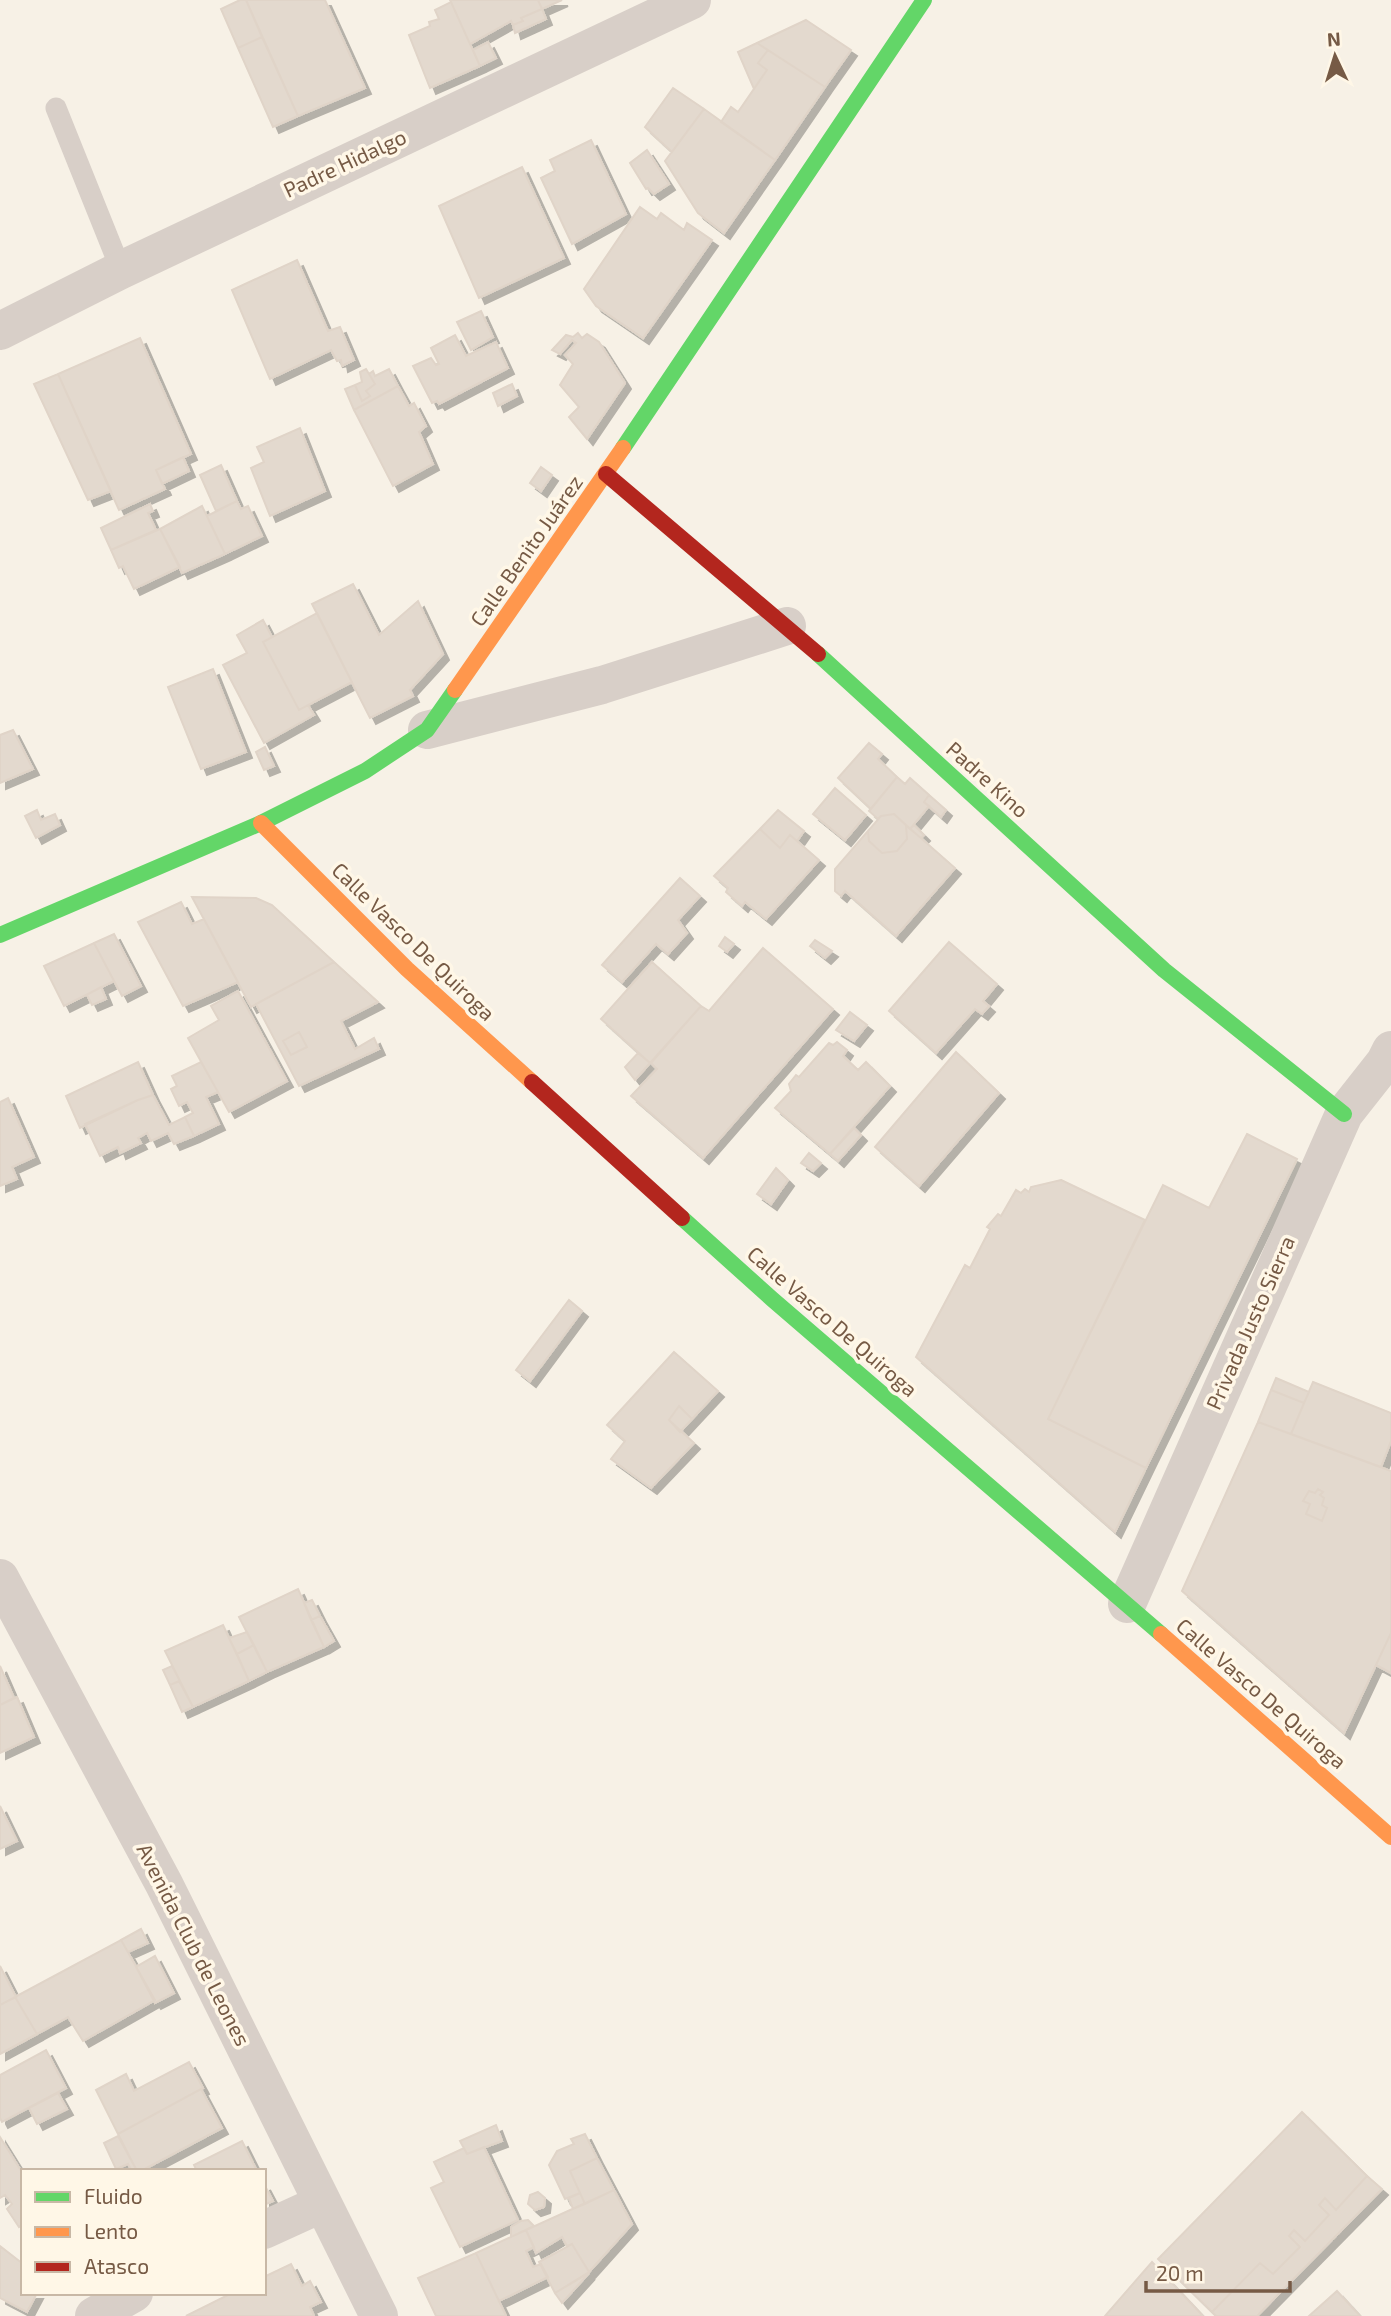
<svg xmlns="http://www.w3.org/2000/svg" width="1391" height="2316" font-family="'Exo 2',sans-serif">
<style>
.building{fill:#e3d9ce;stroke:#e0d4c8;stroke-width:2;fill-rule:evenodd;filter:url(#shadow)}
.lines{fill:none;stroke-linecap:round;stroke-linejoin:round}
.lane{stroke:#d8cfc8;stroke-width:21}
.street{stroke:#d8cfc8;stroke-width:38}
.fast{stroke:#63d668;stroke-width:16}
.slow{stroke:#ff974d;stroke-width:16}
.jam{stroke:#b3261e;stroke-width:16}
.labels{text-anchor:middle;stroke-width:7;stroke-linejoin:round;paint-order:stroke}
.street-label{font-size:21px;fill:#765a45;stroke:#fff7e7}
</style>
<defs>
<filter id="shadow"><feDropShadow dx="6" dy="6" stdDeviation="0" flood-color="#0004"/></filter>
</defs>
<rect width="100%" height="100%" fill="#f7f1e6"/>
<path class="building" d="M240,0H246L262,37L238,48L221,9Z
M246,0H325L365,88L298,116Z
M450,0H538L542,9L521,18L523,21L513,25L511,21L470,44Z
M538,0H562L542,9Z
M451,2L480,66L430,88L409,35L430,26L429,22L439,19L435,10Z
M542,9L546,19L515,33L513,25L523,21L521,18Z
M806,20L851,50L825,87L757,43Z
M262,37L298,116L273,127L238,48Z
M488,42L496,58L480,66L473,50Z
M757,43L768,50L758,63L767,70L754,89L738,52Z
M768,50L825,87L775,160L721,122L731,107L738,112L767,70L758,63Z
M673,88L704,109L672,152L645,127Z
M704,109L775,160L724,233L698,213L665,161Z
M591,140L626,214L572,244L541,178L555,171L550,160Z
M647,150L669,184L654,194L648,188L646,189L630,163Z
M522,167L564,258L479,298L439,206Z
M640,207L657,219L661,213L684,230L687,223L712,240L643,338L596,306L584,289Z
M297,260L328,331L340,327L354,360L342,366L341,360L337,361L331,350L270,379L232,290Z
M481,311L493,337L471,350L457,322Z
M578,333L582,338L587,334L599,342L625,383L587,439L569,417L579,407L560,385L573,364L565,355L576,343L572,340L560,354L552,350L566,335L573,337Z
M455,335L466,356L496,342L508,368L439,404L437,401L432,403L413,366L431,358L436,365L439,364L431,348Z
M140,338L191,454L156,470L165,489L119,510L58,374Z
M366,369L375,384L366,391L370,396L362,401L355,385L362,382L360,372Z
M389,369L398,386L354,410L345,389L355,385L362,401L370,396L366,391L375,384L369,374L373,371L375,376Z
M58,374L111,491L88,500L34,384Z
M512,384L517,396L498,406L493,393Z
M398,386L409,406L414,403L426,426L419,432L433,464L393,486L354,410Z
M300,428L325,491L270,516L251,468L264,462L257,447Z
M183,457L189,471L162,484L156,470Z
M221,465L237,501L216,511L200,475Z
M541,467L552,475L541,491L530,483Z
M237,501L241,509L248,506L262,536L225,554L207,516Z
M150,504L153,511L148,513L156,530L111,550L101,528Z
M202,506L225,554L182,573L160,529Z
M160,529L180,567L134,589L123,566L119,568L111,550Z
M353,584L379,635L418,601L443,654L410,690L413,696L370,718L312,604Z
M317,613L352,682L299,710L263,642Z
M263,620L272,637L263,642L299,710L308,705L314,715L264,743L223,665L247,653L237,635Z
M213,669L246,752L201,769L168,687Z
M13,730L33,769L0,783V735Z
M869,743L882,754L878,759L897,777L871,809L838,778Z
M265,747L274,766L264,770L256,752Z
M897,777L905,784L910,778L929,795L924,802L929,806L910,829L894,814L881,816L878,819L869,811Z
M835,788L866,815L845,840L813,814Z
M929,795L946,810L941,817L924,802Z
M37,810L41,820L55,814L60,825L36,838L25,816Z
M778,810L804,831L797,841L790,835L780,848L760,829Z
M894,814L906,825L907,839L897,851L882,853L869,841L868,831L881,816Z
M906,825L955,868L896,936L845,891L841,896L835,891V869L868,831L869,841L882,853L897,851L907,839Z
M914,825L924,835L921,838L910,829Z
M760,829L780,848L790,835L819,860L766,919L745,902L742,906L726,892L728,888L714,876Z
M680,878L700,896L678,920L687,933L668,954L656,944L622,982L602,965Z
M192,897L256,898L272,905L334,962L251,1007Z
M181,902L192,924L204,919L238,982L183,1006L138,922Z
M114,934L141,986L122,996L94,943Z
M725,937L734,944L727,952L719,946Z
M815,940L832,951L825,958L810,946Z
M949,942L997,984L983,1001L989,1006L982,1014L975,1009L936,1053L889,1011Z
M94,943L114,981L64,1006L44,966Z
M763,948L833,1009L703,1158L631,1096L657,1069L651,1063L701,1006L709,1011Z
M334,962L378,1002L341,1021L355,1049L374,1038L379,1049L299,1086L256,1004ZM299,1032L307,1047L291,1055L283,1041Z
M652,962L701,1006L650,1063L601,1019Z
M101,987L106,999L92,1005L87,995Z
M238,991L287,1081L229,1112L188,1038L219,1020L211,1006Z
M850,1012L867,1025L854,1041L836,1030Z
M299,1032L307,1047L291,1055L283,1041Z
M837,1042L847,1050L843,1056L858,1070L866,1062L890,1086L830,1154L775,1108L791,1091L789,1084L796,1075L799,1077L829,1043L833,1045Z
M956,1052L999,1093L919,1186L875,1147Z
M638,1053L650,1063L635,1080L625,1067Z
M138,1062L153,1095L138,1100L80,1128L66,1096Z
M201,1062L218,1092L206,1097L219,1124L194,1136L185,1117L193,1113L187,1102L179,1106L171,1089L177,1086L172,1076Z
M153,1095L169,1125L185,1117L194,1136L174,1144L168,1133L151,1141L147,1133L138,1138L141,1143L120,1153L118,1147L100,1156L85,1124L138,1100Z
M8,1098L34,1157L12,1167L17,1179L0,1186V1102Z
M854,1128L861,1135L838,1161L830,1154Z
M1247,1134L1297,1159L1146,1468L1048,1419L1163,1185L1209,1208Z
M809,1153L821,1163L813,1171L801,1163Z
M776,1168L788,1180L771,1204L757,1194Z
M1061,1180L1145,1220L1048,1419L1146,1468L1115,1532L916,1357L965,1265L970,1268L990,1229L987,1227L998,1214L1001,1216L1016,1190L1021,1193L1025,1189L1029,1192L1031,1187Z
M569,1300L582,1311L530,1381L516,1370Z
M674,1352L718,1391L692,1419L679,1406L669,1420L694,1443L651,1488L611,1459L625,1441L607,1425Z
M1276,1378L1309,1392L1304,1403L1271,1390Z
M1313,1382L1391,1413V1441L1381,1467L1291,1434Z
M1271,1390L1304,1403L1291,1434L1258,1422Z
M679,1406L692,1419L680,1432L669,1420Z
M1258,1422L1391,1471V1633L1344,1733L1182,1591ZM1318,1489L1323,1492L1320,1495L1324,1498L1322,1505L1327,1508L1322,1521L1306,1514L1310,1504L1303,1501L1309,1491L1315,1493Z
M1318,1489L1323,1492L1320,1495L1324,1498L1322,1505L1327,1508L1322,1521L1306,1514L1310,1504L1303,1501L1309,1491L1315,1493Z
M298,1589L324,1647L267,1672L239,1617Z
M312,1600L320,1616L311,1620L304,1603Z
M320,1616L334,1641L324,1647L311,1620Z
M223,1625L249,1681L193,1707L165,1651Z
M247,1632L254,1645L237,1654L229,1638Z
M1391,1633V1673L1376,1665Z
M254,1645L267,1672L249,1681L237,1654Z
M0,1666L14,1698L0,1705Z
M172,1666L180,1681L170,1685L163,1670Z
M179,1681L193,1707L182,1712L170,1685Z
M17,1697L34,1737L0,1753V1705Z
M0,1806L17,1841L0,1849Z
M141,1929L148,1943L128,1952L121,1940Z
M121,1940L155,2000L83,2041L68,2017L37,2034L15,1997Z
M155,1956L174,1993L155,2003L136,1967Z
M0,1966L16,1997L0,2005Z
M15,1997L37,2034L0,2054V2005Z
M46,2050L66,2088L2,2122L0,2118V2075Z
M189,2062L203,2088L118,2134L96,2090L126,2074L134,2091Z
M201,2089L222,2128L141,2171H137L118,2134Z
M58,2093L67,2109L37,2124L29,2108Z
M1302,2112L1367,2176L1336,2210L1325,2198L1319,2205L1329,2215L1305,2241L1294,2230L1289,2236L1300,2247L1273,2274L1260,2263L1212,2312L1158,2259Z
M496,2125L502,2141L467,2154L460,2141Z
M585,2134L597,2158L570,2171L580,2193L565,2199L549,2165L557,2151L574,2144L571,2139Z
M118,2136L137,2171H132L128,2164L116,2169L104,2143Z
M0,2137L23,2174V2224L19,2227L7,2209L12,2204L5,2195L0,2198Z
M242,2141L257,2171H197L194,2165Z
M484,2147L518,2220L460,2247L431,2188L444,2182L434,2162L464,2148L467,2154Z
M597,2158L614,2190L585,2204L570,2171Z
M1367,2176L1382,2189L1257,2316H1216L1212,2312L1260,2263L1273,2274L1300,2247L1289,2236L1294,2230L1305,2241L1329,2215L1319,2205L1325,2198L1336,2210Z
M264,2184L273,2201L264,2205Z
M614,2190L632,2224L589,2272L572,2244L567,2246L562,2237L536,2253L526,2230Z
M538,2192L545,2198L544,2207L535,2210L528,2204L530,2195Z
M580,2193L585,2204L573,2209L569,2198Z
M528,2220L534,2226L511,2237V2227L521,2221Z
M526,2230L534,2247L526,2251L533,2267L541,2264L548,2277L499,2301L476,2253Z
M572,2244L589,2272L555,2293L539,2262Z
M0,2246L23,2264V2293H37L27,2312L0,2298Z
M476,2253L506,2316H436L418,2278Z
M1152,2262L1203,2316H1105Z
M291,2264L302,2286L310,2281L321,2302L310,2307L314,2316H186L232,2293H264V2277Z
M589,2273L562,2303L555,2293Z
M1337,2291L1360,2316H1309Z"/>
<g class="lines">
<path class="lane" d="M56,108L121,270"/>
<path class="street" d="M0,331L121,270L692,0
M427,730L602,685L787,626
M0,1578L164,1884L379,2316
M1127,1604L1344,1114L1385,1062L1391,1050
M264,2230L321,2204
M94,2316L134,2293"/>
<path class="fast" d="M623,448L924,0
M818,654L1164,970L1344,1114
M0,935L261,823L365,771L427,730L455,690
M682,1218L772,1299L1161,1634"/>
<path class="slow" d="M455,690L623,448
M261,823L407,969L532,1082
M1161,1634L1391,1837"/>
<path class="jam" d="M606,474L818,654
M532,1082L682,1218"/>
</g>
<g class="labels">
<g class="street-label">
<text transform="translate(345 164) rotate(-25)" y="7">Padre Hidalgo</text>
<text transform="translate(527 551) rotate(-55)" y="7">Calle Benito Juárez</text>
<text transform="translate(987 780) rotate(42)" y="7">Padre Kino</text>
<text transform="translate(413 942) rotate(44)" y="7">Calle Vasco De Quiroga</text>
<text transform="translate(832 1322) rotate(41)" y="7">Calle Vasco De Quiroga</text>
<text transform="translate(1251 1323) rotate(-66)" y="7">Privada Justo Sierra</text>
<text transform="translate(1261 1694) rotate(41)" y="7">Calle Vasco De Quiroga</text>
<text transform="translate(193 1945) rotate(63)" y="7">Avenida Club de Leones</text>
</g>
</g>
<rect x="21" y="2169" width="245" height="126" fill="#fff7e7" stroke="#c8b8a6" stroke-width="2"/>
<rect x="35" y="2192" width="35" height="10" fill="#63d668" stroke="#c8b8a6" stroke-width="2"/>
<text x="84" y="2204" font-size="21" fill="#765a45">Fluido</text>
<rect x="35" y="2227" width="35" height="10" fill="#ff974d" stroke="#c8b8a6" stroke-width="2"/>
<text x="84" y="2239" font-size="21" fill="#765a45">Lento</text>
<rect x="35" y="2262" width="35" height="10" fill="#b3261e" stroke="#c8b8a6" stroke-width="2"/>
<text x="84" y="2274" font-size="21" fill="#765a45">Atasco</text>
<g transform="translate(1335 56) rotate(356)" stroke="#fff7e7" stroke-width="5" paint-order="stroke">
<path d="M0-5L12 26L0 18L-12 26Z" fill="#765a45"/>
<text y="-10" font-size="19" font-weight="bold" text-anchor="middle" fill="#765a45">N</text>
</g>
<path d="M1146 2281v10h144v-10" fill="none" stroke="#765a45" stroke-width="3.5"/>
<text x="1156" y="2281" font-size="21" fill="#765a45" stroke="#fff7e7" stroke-width="5" paint-order="stroke">20 m</text>
</svg>
